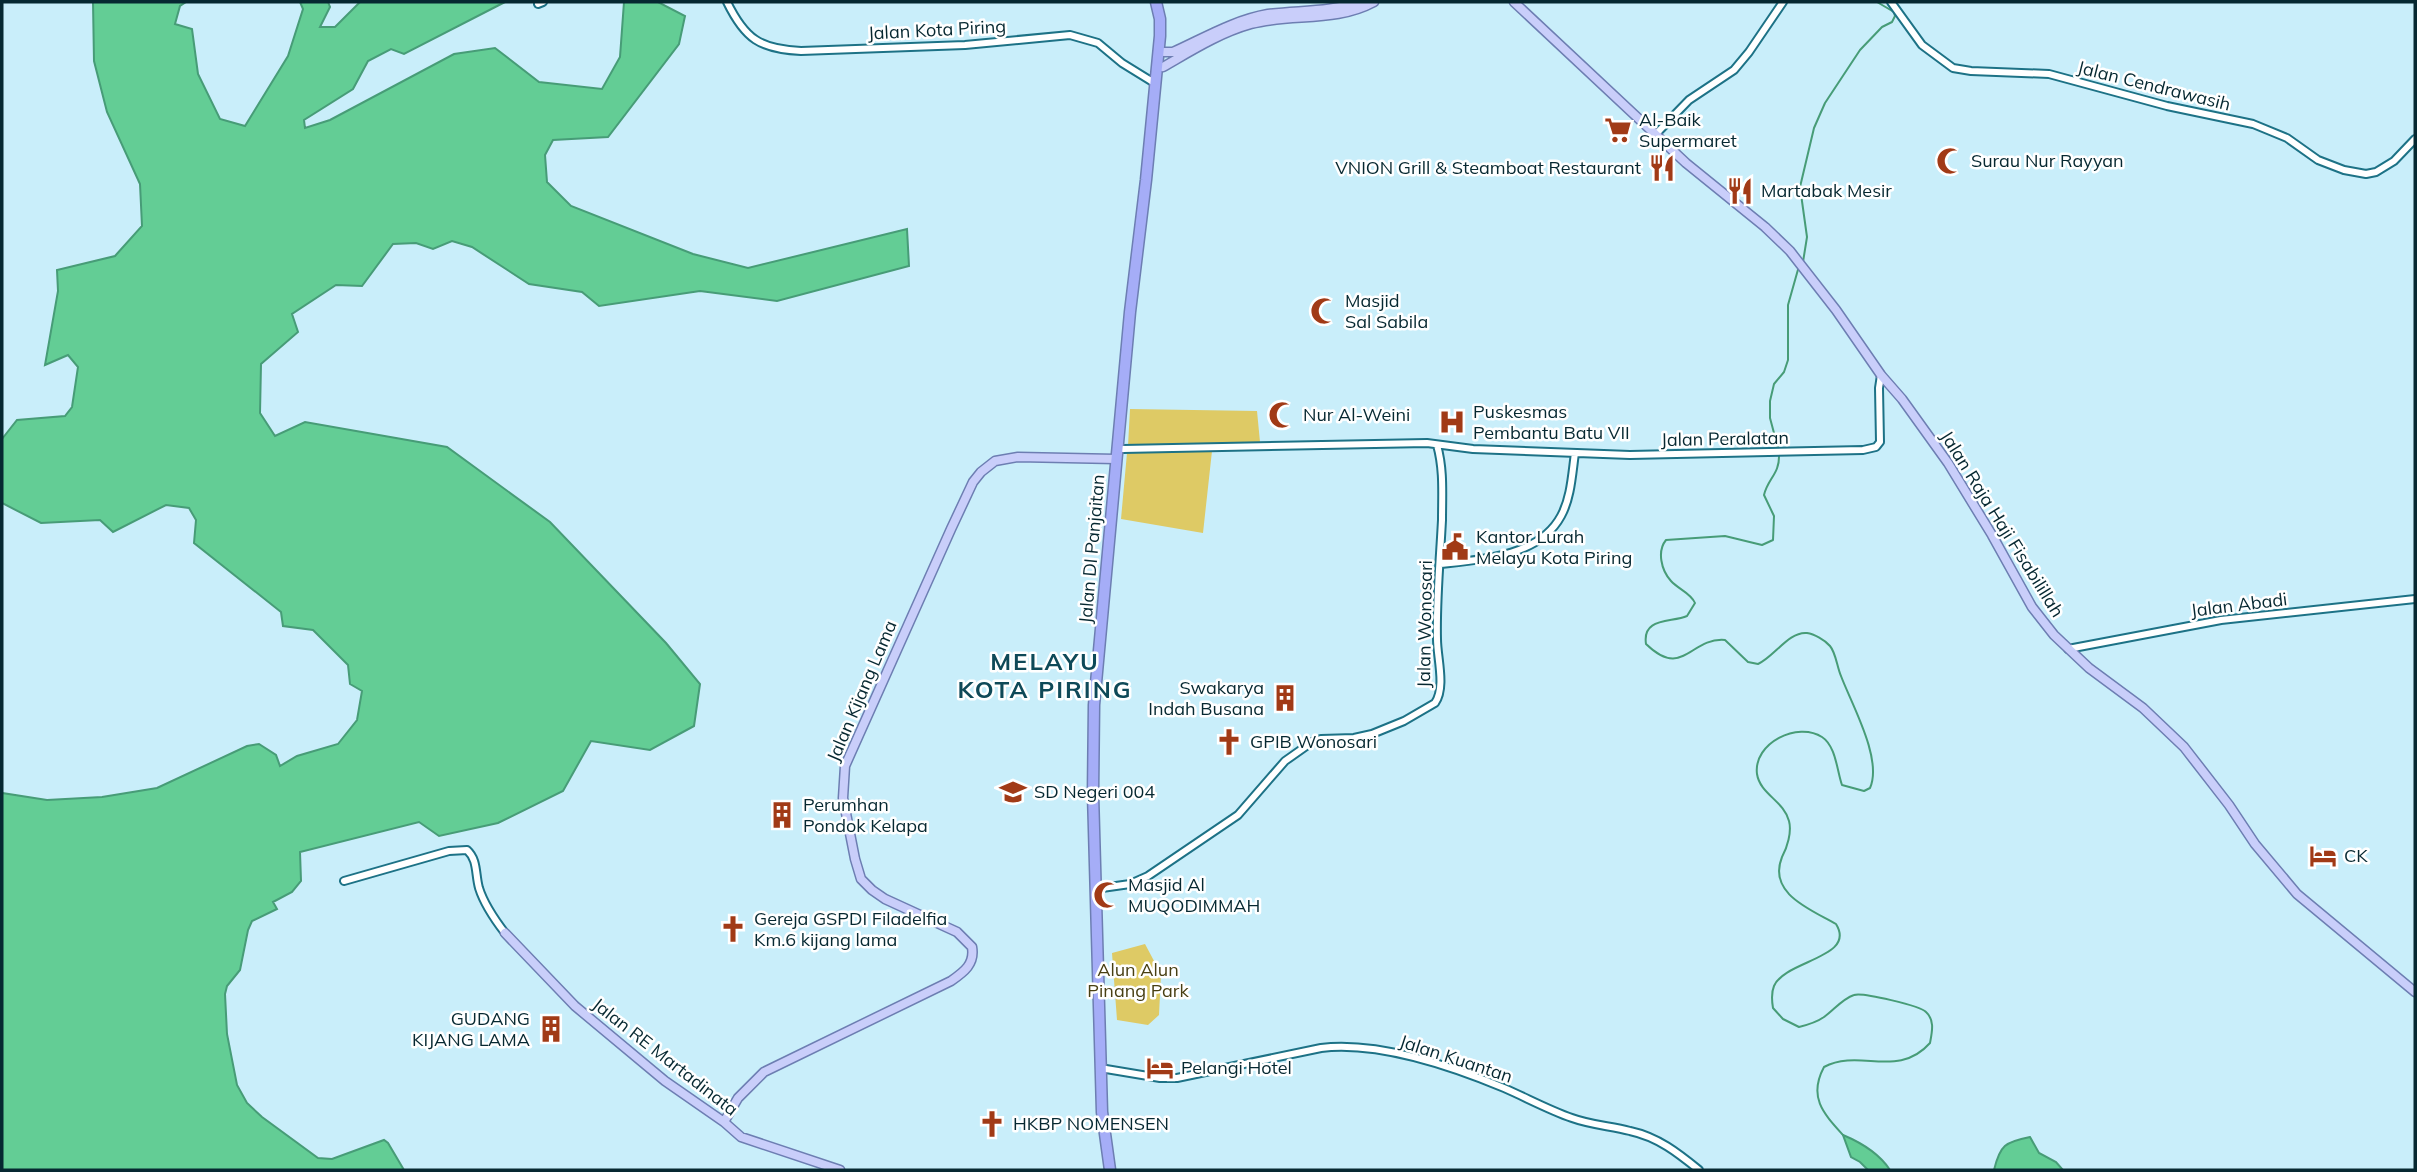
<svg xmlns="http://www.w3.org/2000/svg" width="2417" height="1172" font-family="Mulish,sans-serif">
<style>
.green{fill:#deca65}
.water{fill:#63cd95;stroke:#479c77;stroke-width:2}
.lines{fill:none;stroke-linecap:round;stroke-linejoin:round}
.stream{stroke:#479c77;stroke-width:2}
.minor-casing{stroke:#1d7286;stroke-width:10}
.major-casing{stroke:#6d7eb2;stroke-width:11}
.highway-casing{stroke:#6d7eb2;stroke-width:13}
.minor{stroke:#fff;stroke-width:6}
.major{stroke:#c9cefa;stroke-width:8}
.highway{stroke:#a5adf7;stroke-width:10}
.labels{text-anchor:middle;stroke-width:5;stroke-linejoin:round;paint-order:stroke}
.street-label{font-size:18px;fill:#062831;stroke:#fff}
.poi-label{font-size:18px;fill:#062831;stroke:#fff;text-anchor:start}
.park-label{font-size:18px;fill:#483f13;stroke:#fff}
.district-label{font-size:24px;font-weight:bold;letter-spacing:2px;fill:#0e4958;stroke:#fff}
</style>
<rect width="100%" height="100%" fill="#c9eefa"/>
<path class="green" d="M1130,409L1257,411L1260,442L1128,446Z
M1212,451L1203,533L1121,519L1127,453Z
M1145,944L1161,974L1159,1015L1148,1025L1117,1020L1112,953Z"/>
<path class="water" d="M93,2H186L180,6L175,24L192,29L198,74L220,119L245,126L288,56L303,9L300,2H328L330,7L320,27H335L360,2H505L404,54L391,49L368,61L353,89L304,120L305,128L330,120L454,54L495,48L539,82L602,89L620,57L624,2H658L685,16L679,44L608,137L553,140L545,155L547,182L571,206L693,254L748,268L907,229L909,266L777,301L700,291L599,306L582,292L529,284L472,247L452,241L433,249L416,243L393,244L362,286L336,285L292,314L298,332L261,364L260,413L275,436L305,422L447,447L550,522L666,643L700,684L694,726L650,750L591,741L563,791L498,823L439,836L419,822L300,852L301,881L292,892L273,902L277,909L252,921L248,930L240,970L227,986L225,994L227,1034L237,1085L247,1103L262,1117L318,1158L332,1159L384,1140L388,1143L404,1170H2V793L47,800L102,797L157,788L247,746L259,744L276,755L280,766L297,756L338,744L357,720L362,691L350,684L348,665L313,630L283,626L281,612L194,543L196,520L189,508L166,505L113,532L100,520L41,523L2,503V439L17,420L65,416L72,407L78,367L68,355L45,365L58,291L57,270L115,256L142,226L140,184L107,112L94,61Z
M1843,1135C1862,1143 1879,1153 1890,1170H1868L1860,1162L1851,1157Z
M2030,1137L2039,1153L2056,1162L2063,1170H1994C2000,1145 2005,1142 2030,1137Z"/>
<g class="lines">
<path class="stream" d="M1803,262L1807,237L1800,187L1814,128L1825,103L1860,50L1882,27L1892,22L1895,16L1894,12L1877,2
M1778,448L1770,418V401L1774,384L1784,372L1788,360V305L1799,266
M1779,454C1780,474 1768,478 1764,495L1774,516L1773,540L1762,545L1725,536L1666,540C1657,551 1661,570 1671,581C1678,589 1691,593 1695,603L1687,616C1671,623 1642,617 1646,644C1683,680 1690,637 1725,640L1748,662L1758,664C1774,657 1789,631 1807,633C1814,634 1825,640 1830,646C1836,653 1837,667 1841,676C1851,703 1883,759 1870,788L1864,791L1842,785C1837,771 1836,746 1822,737C1798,721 1753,743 1757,774C1760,794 1784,801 1789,821C1792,832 1787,848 1782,857C1767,894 1812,910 1836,924C1857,958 1785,960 1774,986C1771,993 1772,1002 1773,1008L1783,1019L1799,1027C1807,1025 1817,1022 1824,1017C1834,1010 1842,999 1854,995C1862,992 1921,1006 1926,1012C1935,1020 1932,1032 1930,1043C1898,1079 1860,1048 1824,1067C1808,1097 1823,1113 1843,1135"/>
<defs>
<path id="minor" d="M727,2C745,39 760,49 801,51L965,45L1070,35L1098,43L1122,63L1156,84
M1891,2L1922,45L1953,68L1971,71L2049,74L2167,106L2253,124L2287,138L2318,160L2344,170L2366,174L2376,172L2394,161L2415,139
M538,4L543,2
M1655,135L1689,100L1734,70L1749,52L1783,2
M1123,449L1427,443L1473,449L1630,455L1863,450L1876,447L1880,442L1879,388L1881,375
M1440,564C1480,560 1539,557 1561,516C1571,498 1572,474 1575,453
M2068,649L2221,620L2415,599
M344,881L449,851L467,850C478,860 475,874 479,888C484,904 495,920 505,933
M1102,888L1130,884L1148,876L1238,815L1285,761L1312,742L1321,739L1354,738L1372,734L1404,721L1435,703C1446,687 1437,658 1437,639C1436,599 1440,560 1442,520C1442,494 1444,470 1437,445
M1106,1069L1160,1078H1177L1321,1048C1379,1041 1451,1066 1504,1088C1527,1098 1549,1110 1572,1118C1591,1125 1611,1126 1630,1131C1658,1137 1678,1153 1699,1170"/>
<path id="major" d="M1514,2L1686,163L1765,227L1790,251L1836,310L1881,375L1902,399L1948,463L1992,535L2032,607L2054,635L2089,668L2143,708L2184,747L2229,805L2255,844L2297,894L2415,992
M1164,52H1173C1204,38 1234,20 1268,14C1300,10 1329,12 1359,2
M1163,67C1191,51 1219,33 1251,24C1293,13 1335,23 1374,2
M505,933L575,1006L665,1081L724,1122L741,1137L840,1170
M724,1122L738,1098L764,1072L951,981C964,972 975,964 972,947L957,932L885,899L872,890L861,879L855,859L843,798L845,766L951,529L973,482L981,472L995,461L1018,457L1116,459"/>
<path id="highway" d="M1110,1170L1102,1112L1093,794L1094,705L1130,312L1146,180L1160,36V19L1156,2"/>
</defs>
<use href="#minor" class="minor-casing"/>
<use href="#major" class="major-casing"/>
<use href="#highway" class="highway-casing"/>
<use href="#minor" class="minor"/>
<use href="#major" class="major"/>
<use href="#highway" class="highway"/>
</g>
<defs>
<symbol id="supermarket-bare" viewBox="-9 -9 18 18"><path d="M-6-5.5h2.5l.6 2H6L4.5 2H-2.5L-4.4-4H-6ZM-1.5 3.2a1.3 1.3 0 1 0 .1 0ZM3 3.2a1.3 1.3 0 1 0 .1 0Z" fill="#a13a16" stroke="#fff" stroke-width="2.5" paint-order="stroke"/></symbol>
<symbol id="mosque-bare" viewBox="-9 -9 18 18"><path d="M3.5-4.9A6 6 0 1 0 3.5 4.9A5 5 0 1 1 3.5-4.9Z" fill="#a13a16" stroke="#fff" stroke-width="2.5" paint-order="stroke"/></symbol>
<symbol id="restaurant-bare" viewBox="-9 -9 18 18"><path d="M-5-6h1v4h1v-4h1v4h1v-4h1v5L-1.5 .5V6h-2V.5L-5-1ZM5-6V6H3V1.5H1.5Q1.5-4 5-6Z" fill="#a13a16" stroke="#fff" stroke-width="2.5" paint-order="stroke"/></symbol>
<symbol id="hospital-bare" viewBox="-9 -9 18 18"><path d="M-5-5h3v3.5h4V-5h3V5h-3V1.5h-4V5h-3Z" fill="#a13a16" stroke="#fff" stroke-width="2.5" paint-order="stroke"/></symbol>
<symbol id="civic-bare" viewBox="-9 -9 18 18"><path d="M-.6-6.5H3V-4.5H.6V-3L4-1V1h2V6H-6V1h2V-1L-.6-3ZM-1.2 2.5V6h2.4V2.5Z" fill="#a13a16" stroke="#fff" stroke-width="2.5" paint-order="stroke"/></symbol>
<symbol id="building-bare" viewBox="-9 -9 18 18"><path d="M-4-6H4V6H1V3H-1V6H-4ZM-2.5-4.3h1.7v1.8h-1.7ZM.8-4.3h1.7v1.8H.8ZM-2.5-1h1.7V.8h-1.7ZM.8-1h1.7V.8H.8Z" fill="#a13a16" stroke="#fff" stroke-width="2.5" paint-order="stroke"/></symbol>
<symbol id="church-bare" viewBox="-9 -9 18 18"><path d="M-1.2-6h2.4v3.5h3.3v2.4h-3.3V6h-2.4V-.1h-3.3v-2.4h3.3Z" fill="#a13a16" stroke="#fff" stroke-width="2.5" paint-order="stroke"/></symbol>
<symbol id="school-bare" viewBox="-9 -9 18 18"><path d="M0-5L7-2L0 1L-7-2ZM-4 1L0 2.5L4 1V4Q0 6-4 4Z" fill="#a13a16" stroke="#fff" stroke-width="2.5" paint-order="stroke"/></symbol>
<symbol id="hotel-bare" viewBox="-9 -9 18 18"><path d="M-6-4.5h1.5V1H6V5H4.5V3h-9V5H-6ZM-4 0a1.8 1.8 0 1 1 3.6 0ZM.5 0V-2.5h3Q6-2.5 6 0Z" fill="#a13a16" stroke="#fff" stroke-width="2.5" paint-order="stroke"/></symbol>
</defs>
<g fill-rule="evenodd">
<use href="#supermarket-bare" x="1599" y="111" width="38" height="38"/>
<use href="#mosque-bare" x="1931" y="142" width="38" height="38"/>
<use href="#restaurant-bare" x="1643" y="149" width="38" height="38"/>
<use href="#restaurant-bare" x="1721" y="172" width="38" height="38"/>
<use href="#mosque-bare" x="1305" y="292" width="38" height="38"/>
<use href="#mosque-bare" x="1263" y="396" width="38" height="38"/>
<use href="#hospital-bare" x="1433" y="403" width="38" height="38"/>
<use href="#civic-bare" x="1436" y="528" width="38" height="38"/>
<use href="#building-bare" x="1266" y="679" width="38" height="38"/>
<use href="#church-bare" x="1210" y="723" width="38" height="38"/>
<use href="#school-bare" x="994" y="773" width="38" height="38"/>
<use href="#building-bare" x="763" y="796" width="38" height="38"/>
<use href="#hotel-bare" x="2304" y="837" width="38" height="38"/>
<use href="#mosque-bare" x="1088" y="876" width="38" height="38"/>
<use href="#church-bare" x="714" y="910" width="38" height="38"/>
<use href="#building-bare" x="532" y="1010" width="38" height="38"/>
<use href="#hotel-bare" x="1141" y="1049" width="38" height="38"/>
<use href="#church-bare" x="973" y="1105" width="38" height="38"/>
</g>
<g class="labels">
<g class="street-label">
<text transform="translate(937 30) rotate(-3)" y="6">Jalan Kota Piring</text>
<text transform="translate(2154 86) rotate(14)" y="6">Jalan Cendrawasih</text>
<text transform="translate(1725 439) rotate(-1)" y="6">Jalan Peralatan</text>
<text transform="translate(2002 524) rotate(58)" y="6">Jalan Raja Haji Fisabilillah</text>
<text transform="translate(1092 549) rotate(-85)" y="6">Jalan DI Panjaitan</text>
<text transform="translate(2239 605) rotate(-7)" y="6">Jalan Abadi</text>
<text transform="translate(1425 624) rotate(-89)" y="6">Jalan Wonosari</text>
<text transform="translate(862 691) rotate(-67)" y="6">Jalan Kijang Lama</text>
<text transform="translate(665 1057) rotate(38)" y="6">Jalan RE Martadinata</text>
<text transform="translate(1456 1059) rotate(18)" y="6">Jalan Kuantan</text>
</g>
<g class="poi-label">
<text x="1639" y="126">Al-Baik<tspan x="1639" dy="21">Supermaret</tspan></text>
<text x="1971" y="167">Surau Nur Rayyan</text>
<text x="1641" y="174" text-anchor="end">VNION Grill &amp; Steamboat Restaurant</text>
<text x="1761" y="197">Martabak Mesir</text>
<text x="1345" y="307">Masjid<tspan x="1345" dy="21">Sal Sabila</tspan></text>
<text x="1473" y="418">Puskesmas<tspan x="1473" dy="21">Pembantu Batu VII</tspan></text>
<text x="1303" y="421">Nur Al-Weini</text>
<text x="1476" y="543">Kantor Lurah<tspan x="1476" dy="21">Melayu Kota Piring</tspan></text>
<text x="1264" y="694" text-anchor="end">Swakarya<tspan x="1264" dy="21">Indah Busana</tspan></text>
<text x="1250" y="748">GPIB Wonosari</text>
<text x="1034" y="798">SD Negeri 004</text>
<text x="803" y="811">Perumhan<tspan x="803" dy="21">Pondok Kelapa</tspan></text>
<text x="2344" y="862">CK</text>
<text x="1128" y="891">Masjid Al<tspan x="1128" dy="21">MUQODIMMAH</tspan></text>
<text x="754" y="925">Gereja GSPDI Filadelfia<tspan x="754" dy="21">Km.6 kijang lama</tspan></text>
<text x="530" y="1025" text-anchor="end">GUDANG<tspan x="530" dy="21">KIJANG LAMA</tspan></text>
<text x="1181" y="1074">Pelangi Hotel</text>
<text x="1013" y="1130">HKBP NOMENSEN</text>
</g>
<g class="park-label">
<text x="1138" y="976">Alun Alun<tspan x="1138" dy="21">Pinang Park</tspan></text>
</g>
<g class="district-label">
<text x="1045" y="670">MELAYU<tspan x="1045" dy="28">KOTA PIRING</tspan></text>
</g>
</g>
<rect width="2417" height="1172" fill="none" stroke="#062831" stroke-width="7"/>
</svg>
